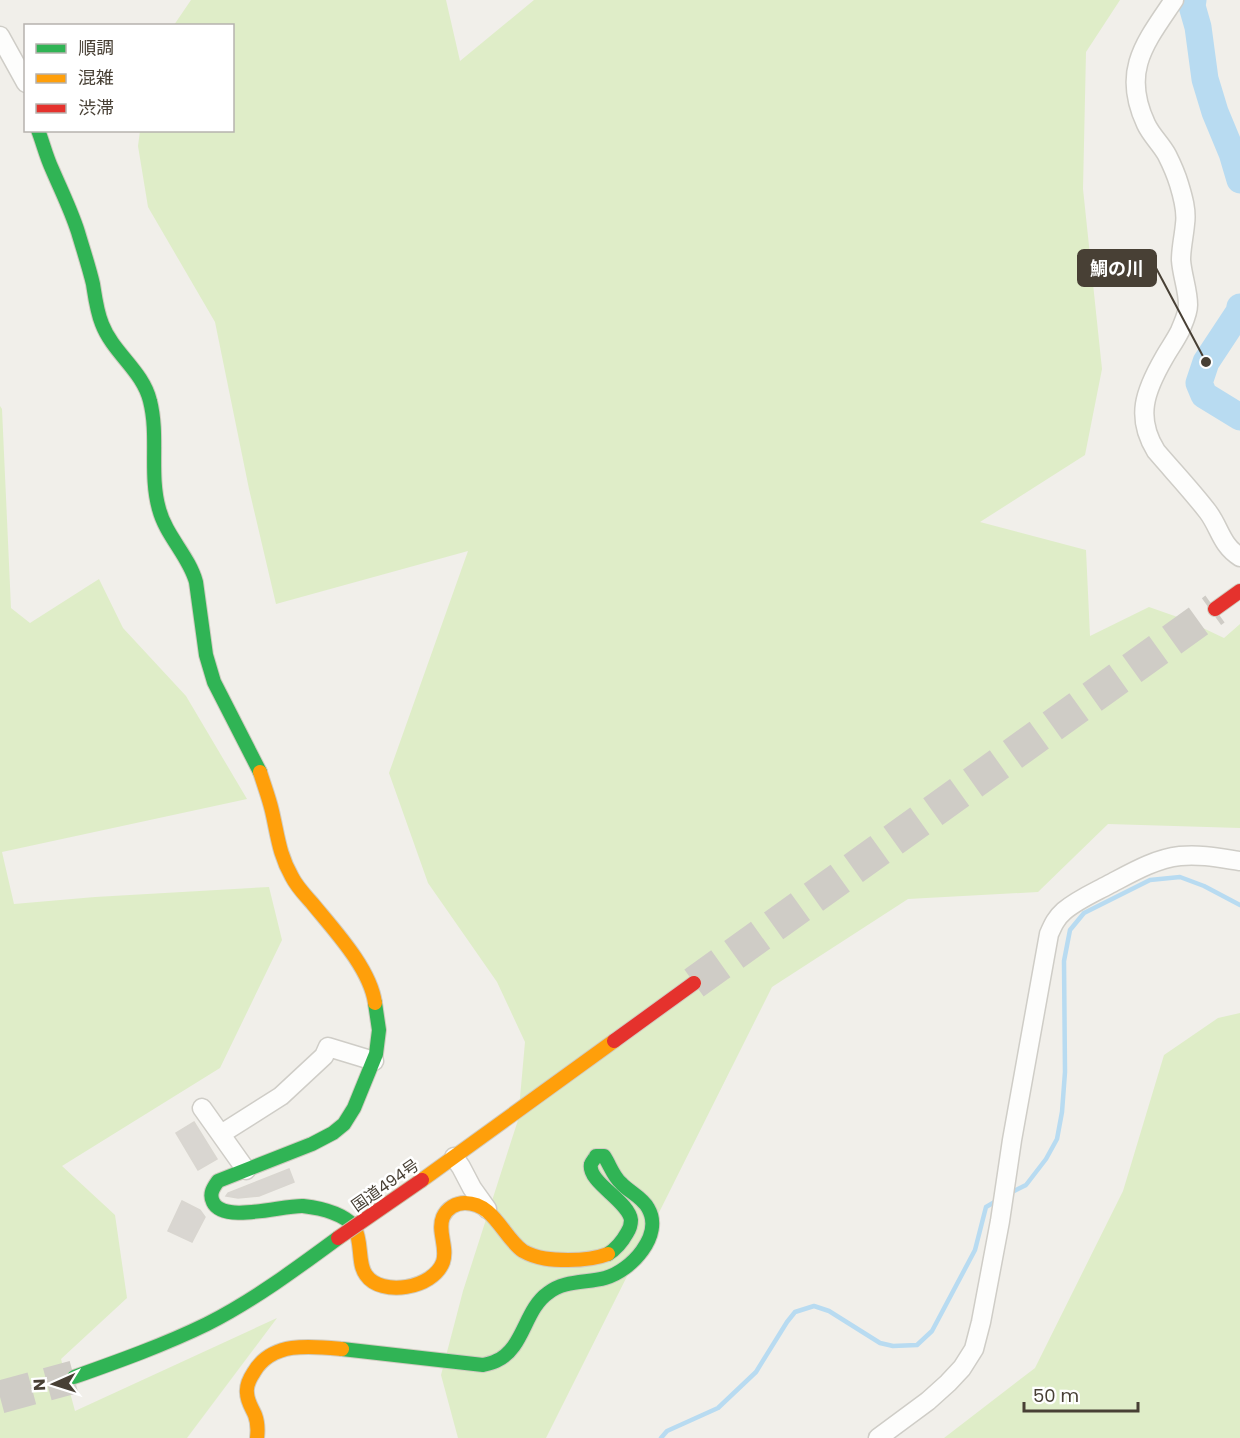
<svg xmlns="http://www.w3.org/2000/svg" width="1240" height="1438" font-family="Poppins,'Noto Sans JP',sans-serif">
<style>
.green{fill:#dfedc8}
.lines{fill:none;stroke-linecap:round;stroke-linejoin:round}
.stream{stroke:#b8dbf1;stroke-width:4.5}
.river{stroke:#b8dbf1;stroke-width:27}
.building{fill:#d9d6d1;stroke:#d9d6d0;stroke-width:1.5}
.highway-tunnel{stroke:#cfccc6;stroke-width:33;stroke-dasharray:33 16;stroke-linecap:butt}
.street-casing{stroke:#cfcdc7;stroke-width:21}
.fast-casing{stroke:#d1ccc1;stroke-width:16}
.slow-casing{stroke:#d1ccc1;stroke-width:16}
.jam-casing{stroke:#d1ccc1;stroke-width:16}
.street{stroke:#fdfdfc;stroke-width:18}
.fast{stroke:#30b455;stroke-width:14}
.slow{stroke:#ff9f0a;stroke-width:14}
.jam{stroke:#e5322d;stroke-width:14}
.jam-bridge-casing{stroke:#cabca4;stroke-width:16;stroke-linecap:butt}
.jam-bridge{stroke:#e5322d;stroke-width:14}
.labels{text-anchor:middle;stroke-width:5;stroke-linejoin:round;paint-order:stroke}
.street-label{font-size:16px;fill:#484035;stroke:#fff}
.leader{fill:none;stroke:#484035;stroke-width:2}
.callout-dot{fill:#484035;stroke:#fff;stroke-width:2}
.callout{fill:#484035;stroke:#484035;stroke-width:2}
.callout-label{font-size:18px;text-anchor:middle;font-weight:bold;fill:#fff}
</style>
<rect width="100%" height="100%" fill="#f1efea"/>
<path class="green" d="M191,0H446L460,61L534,0H1120L1086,52L1083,189L1102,369L1085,455L980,522L1086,550L1090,636L1149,607L1186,620L1224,638L1240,624V828L1108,824L1038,892L908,899L772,987L546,1438H458L441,1375L463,1291L518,1120L525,1042L497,982L428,883L389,773L468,551L276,604L249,489L215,322L148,207L138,146L140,131L232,130V26L174,25Z
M0,406L2,409L11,608L30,623L99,579L123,628L186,696L247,799L2,852L14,904L95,897L269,887L282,940L220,1068L62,1166L115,1215L127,1298L61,1359L75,1411L277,1318L187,1438H0Z
M1240,1013V1438H944L1035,1368L1123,1191L1164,1055L1218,1018Z"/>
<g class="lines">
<path class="stream" d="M1010,1193L1026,1185L1046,1159L1057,1139L1062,1112L1065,1072L1064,961L1070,930L1084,913L1150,880L1180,877L1204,886L1240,905
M661,1438L667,1431L718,1408L756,1372L787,1322L795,1312L814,1306L829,1311L880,1343L893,1346L917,1345L932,1331L975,1250L986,1207L998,1200"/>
<path class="river" d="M1193,0L1192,6L1198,27L1205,79L1215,112L1232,153L1240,180
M1240,307L1239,312L1206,362L1199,383L1204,395L1240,417"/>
</g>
<path class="building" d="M194,1122L217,1159L198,1170L176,1133Z
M289,1169L294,1182L259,1196L238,1198L226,1196L228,1193Z
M182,1201L200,1210L205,1217L192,1242L168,1231Z"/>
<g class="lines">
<path class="highway-tunnel" d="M694,983L1215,609
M0,1397L74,1377"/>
<defs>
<path id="street" d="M1174,0C1145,43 1121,71 1146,124C1151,135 1161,144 1167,155C1171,163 1176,174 1179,184C1183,197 1187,211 1185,224C1184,236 1181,248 1181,260C1182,275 1188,290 1188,305C1188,314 1183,323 1180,331C1175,341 1169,349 1164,358C1145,391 1135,417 1156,451C1173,471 1192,491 1208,512C1220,528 1221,545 1240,557
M0,36L26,83
M202,1108L246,1170
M221,1134L281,1096L324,1056L328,1047L374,1061
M454,1157L461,1167L472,1188L487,1209
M878,1438L928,1401L948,1383L962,1368L974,1349L981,1322L1000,1221L1012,1140L1049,934C1053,925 1056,918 1064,911C1077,900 1093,893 1108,885C1131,873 1154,859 1180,856C1201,854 1220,858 1240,861"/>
<path id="fast" d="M38,130C43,143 46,156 52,169C61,190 71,210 78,232C83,249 89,267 93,284C95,297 97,312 102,324C113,353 143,371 150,401C159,436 149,474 159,509C166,536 189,556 196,582L206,655L214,682L260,772
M354,1226C342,1213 320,1208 303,1206C283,1205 223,1224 213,1202C209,1194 213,1188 218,1181L312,1144L333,1133L344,1124L354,1108L376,1054L379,1030L375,1003
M342,1349L483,1365C487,1364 492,1363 496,1361C524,1349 524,1310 548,1293C564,1280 587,1283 605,1278C631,1271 664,1235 648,1208C642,1197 629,1192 621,1183C613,1176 610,1165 604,1156H596C596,1157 591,1163 591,1164C587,1182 629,1201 631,1220C631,1225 629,1230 627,1233C622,1242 616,1249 608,1254
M74,1377C119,1361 164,1345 207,1324C254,1300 296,1269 338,1238"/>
<path id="slow" d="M260,772C264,785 269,798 272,811C278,837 279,854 292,877C297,887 305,895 312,903C334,930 370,968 375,1003
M422,1180L614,1041
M354,1226C363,1243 357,1263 366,1275C381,1297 433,1289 443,1262C448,1247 437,1231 443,1217C447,1208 456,1203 465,1203C494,1203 503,1237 523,1251C537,1259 552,1260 568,1260C581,1260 595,1259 608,1254
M257,1438C258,1430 258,1423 255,1415C252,1408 247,1401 247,1393C246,1386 250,1378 254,1372C272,1341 312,1346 342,1349"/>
<path id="jam" d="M1215,609L1240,591
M614,1041L694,983"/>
</defs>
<use href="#street" class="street-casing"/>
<use href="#fast" class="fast-casing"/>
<use href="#slow" class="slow-casing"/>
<use href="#jam" class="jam-casing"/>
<use href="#street" class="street"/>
<use href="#fast" class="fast"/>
<use href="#slow" class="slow"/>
<use href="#jam" class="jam"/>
<defs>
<path id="jam-bridge" d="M338,1238L422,1180"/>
</defs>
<use href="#jam-bridge" class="jam-bridge-casing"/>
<use href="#jam-bridge" class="jam-bridge"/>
</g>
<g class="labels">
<g class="street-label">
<text transform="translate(385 1185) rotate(-35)" y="6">国道494号</text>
</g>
</g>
<path class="leader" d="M1206 362L1156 268"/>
<circle class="callout-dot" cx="1206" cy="362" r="6"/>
<rect class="callout" x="1078" y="250" width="78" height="36" rx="6"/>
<g class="callout-label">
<text x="1117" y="275">鯛の川</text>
</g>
<rect x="24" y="24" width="210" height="108" fill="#ffffff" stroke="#b6b3ae" stroke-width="1.5"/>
<rect x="36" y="44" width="30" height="9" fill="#30b455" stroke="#b6b3ae" stroke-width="1.5"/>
<text x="78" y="54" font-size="18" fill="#484035">順調</text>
<rect x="36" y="74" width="30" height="9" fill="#ff9f0a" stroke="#b6b3ae" stroke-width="1.5"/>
<text x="78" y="84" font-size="18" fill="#484035">混雑</text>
<rect x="36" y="104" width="30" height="9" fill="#e5322d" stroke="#b6b3ae" stroke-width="1.5"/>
<text x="78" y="114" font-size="18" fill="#484035">渋滞</text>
<g transform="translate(54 1384) rotate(267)" stroke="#ffffff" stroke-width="4.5" paint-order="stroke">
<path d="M0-4.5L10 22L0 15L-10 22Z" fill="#484035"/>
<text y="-9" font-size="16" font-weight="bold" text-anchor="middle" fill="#484035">N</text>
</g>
<path d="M1024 1402v9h114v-9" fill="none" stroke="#484035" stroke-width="3"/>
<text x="1033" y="1402" font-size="18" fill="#484035" stroke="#ffffff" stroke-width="4.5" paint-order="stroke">50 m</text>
</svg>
